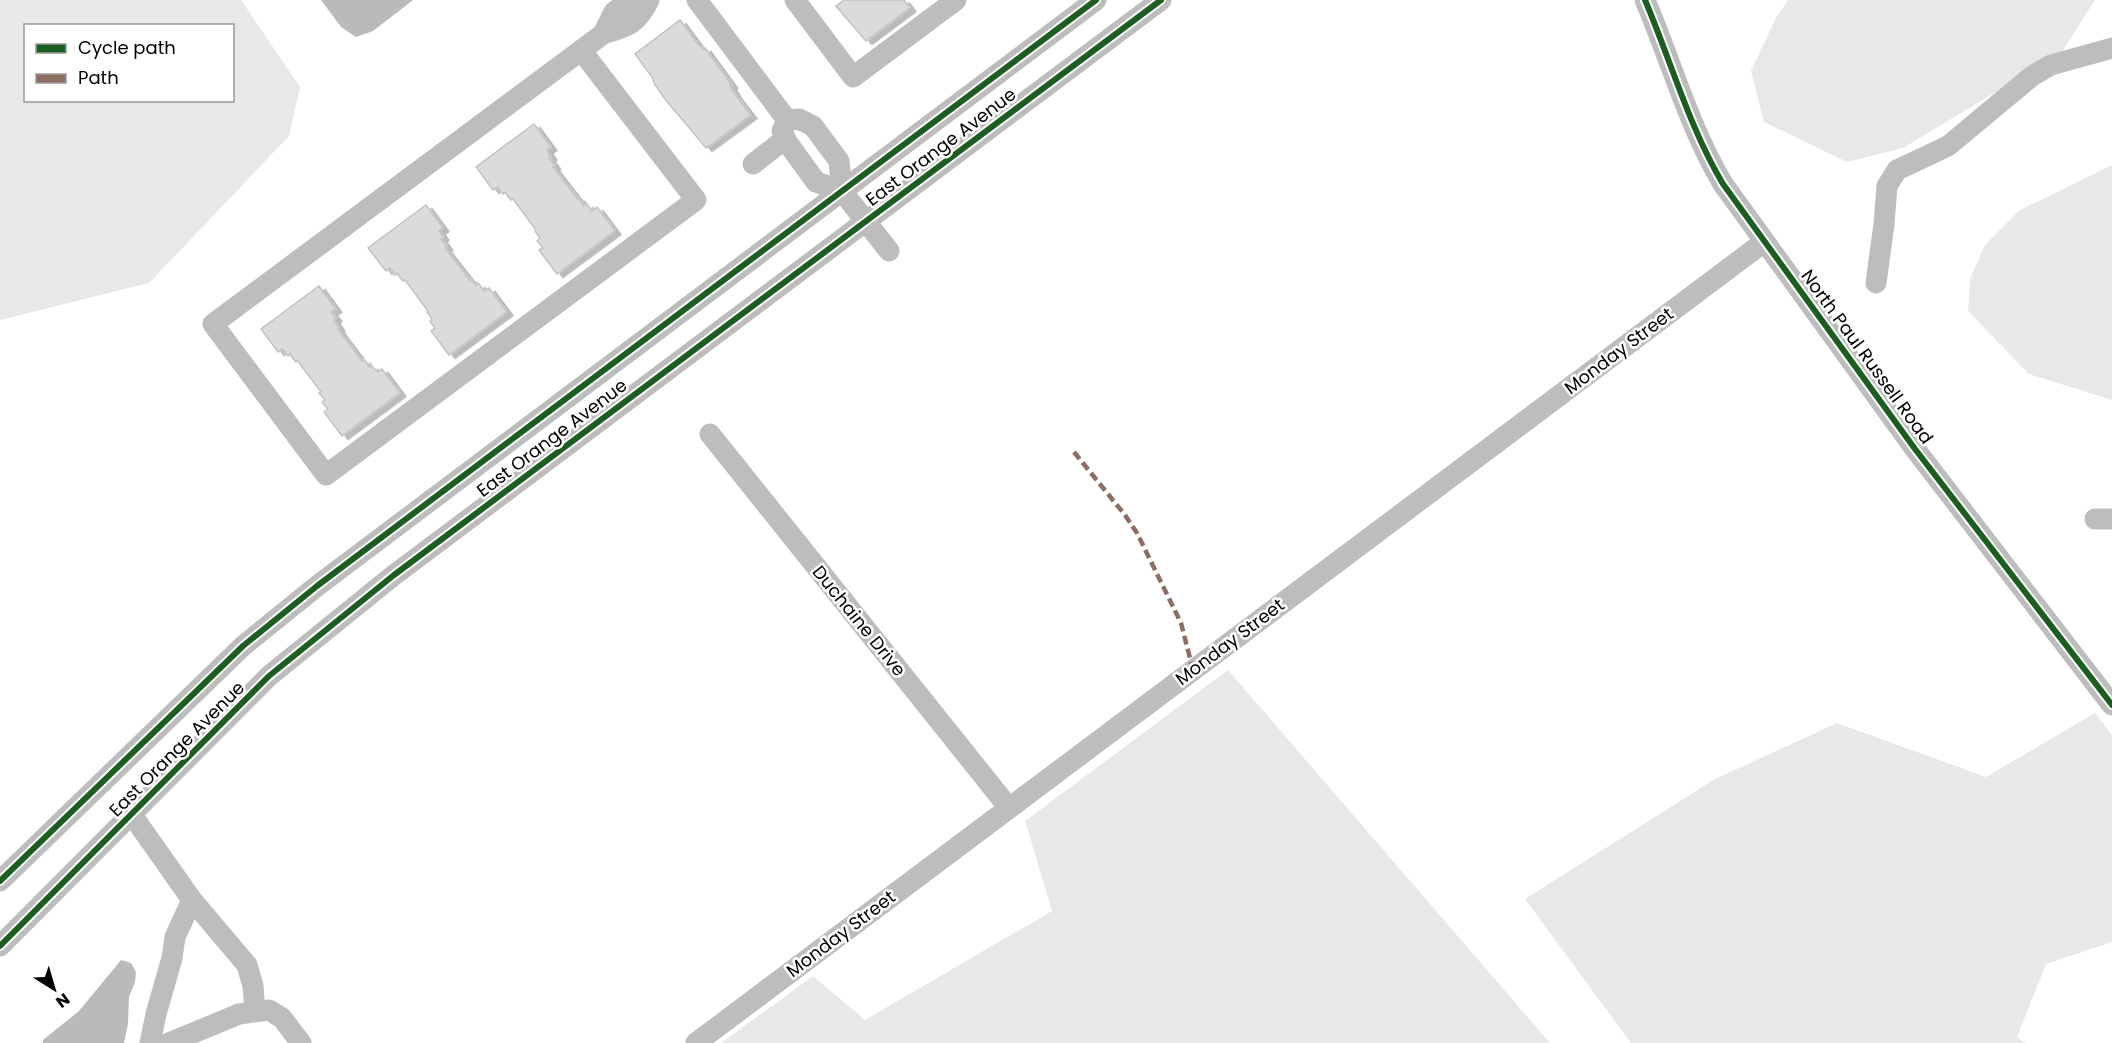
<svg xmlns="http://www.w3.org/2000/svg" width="2112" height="1043" font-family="Poppins,sans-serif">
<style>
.green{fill:#e8e8e8;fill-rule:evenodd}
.water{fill:#bababa}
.building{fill:#dbdbdb;stroke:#c3c3c3;stroke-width:1.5;filter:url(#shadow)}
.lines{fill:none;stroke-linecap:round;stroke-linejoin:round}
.minor{stroke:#bdbdbd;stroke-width:21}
.quiet{stroke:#8d6e63;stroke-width:4.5;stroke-dasharray:9 4.5;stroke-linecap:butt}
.cycleway-casing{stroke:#fff;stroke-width:10}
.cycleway{stroke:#1b5e20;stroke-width:6}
.labels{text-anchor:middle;stroke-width:5;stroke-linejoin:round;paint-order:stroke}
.street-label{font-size:18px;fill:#000;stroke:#fff}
</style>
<defs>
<filter id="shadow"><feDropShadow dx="6" dy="3.5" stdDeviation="0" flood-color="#0004"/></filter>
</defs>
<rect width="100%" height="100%" fill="#fff"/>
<path class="green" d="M0,0H241L300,87L289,136L149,283L0,320ZM26,26H232V100H26Z
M1788,0H2095L2062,52L1903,148L1847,162L1764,122L1751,71L1776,18Z
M2112,165V400L2029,374L1968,311L1970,279L1985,245L2020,210Z
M1228,670L1550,1043H721L813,976L865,1020L1052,911L1025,821Z
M2095,713L2112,735V942L2046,964L2017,1037L2025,1043H1631L1525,899L1715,779L1837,723L1986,777Z"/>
<path class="water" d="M321,0H413L373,31L356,37L341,27Z
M121,960L131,963L136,972L135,982L129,997L128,1024L124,1043H43V1040L79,1011Z"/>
<path class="building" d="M844,0H904L910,8L866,41L836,6Z
M680,20L697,43L703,49L705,48L715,62L732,85L730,86L737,97L751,115L706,148L665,99L655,85L652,77L635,54Z
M534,124L551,147L547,150L551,157L549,158L555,166L553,167L578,199L579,198L584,206L587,204L592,211L597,207L615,231L557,274L539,250L543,248L537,241L540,238L535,231L536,230L513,199L511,200L505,192L503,194L498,187L493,190L476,167Z
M426,205L443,228L439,231L443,237L441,239L447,247L445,248L470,280L471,279L476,286L479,284L484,291L489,288L507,312L449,355L431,331L435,328L430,321L432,319L427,312L428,311L405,280L403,281L397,273L395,275L390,268L386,271L368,248Z
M319,286L336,309L331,312L336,318L334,320L339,328L338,329L362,361L364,360L369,367L372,366L377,372L382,369L400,393L342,436L324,412L328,409L322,402L325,400L319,393L321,392L297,360L296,362L290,354L288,356L282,349L278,352L261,329Z"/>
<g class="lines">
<path class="minor" d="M697,0L787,120
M795,0L853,77L956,0
M1645,0C1671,61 1689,127 1723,184L1915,449L2112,705
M603,34L614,12L630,0
M581,50L696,200L326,475L213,324L603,34C627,27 638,24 649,0
M787,120L799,119L813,126L839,161L842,191L889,251
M787,120L782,131L787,142L816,182L842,191
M753,164L785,139
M1876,283L1884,224L1887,186L1897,170L1948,146L2032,76L2051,65L2112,48
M710,434L1009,808
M2095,519H2112
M132,815L192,900
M0,881L243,646L317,586L1096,0
M0,946L269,676L394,575L1161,0
M150,1043L156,1014L172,958L175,937L192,900L247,965L253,986L255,1012
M169,1043L239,1014L269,1010L282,1018L301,1043
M696,1043L1764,242"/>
<path class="quiet" d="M1074,452L1125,515L1137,533L1181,623L1193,670"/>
<defs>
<path id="cycleway" d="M1645,0C1671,61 1689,127 1723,184L1915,449L2112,705
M0,881L243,646L317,586L1096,0
M0,946L269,676L394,575L1161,0"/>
</defs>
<use href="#cycleway" class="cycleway-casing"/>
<use href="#cycleway" class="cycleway"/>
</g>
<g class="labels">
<g class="street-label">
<text transform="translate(941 147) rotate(-37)" y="6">East Orange Avenue</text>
<text transform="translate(1619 351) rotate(-37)" y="6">Monday Street</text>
<text transform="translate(1867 357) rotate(54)" y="6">North Paul Russell Road</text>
<text transform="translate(552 438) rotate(-37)" y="6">East Orange Avenue</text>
<text transform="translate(859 621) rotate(51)" y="6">Duchaine Drive</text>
<text transform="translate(1230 642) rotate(-37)" y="6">Monday Street</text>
<text transform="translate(177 749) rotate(-45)" y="6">East Orange Avenue</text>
<text transform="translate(841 934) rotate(-37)" y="6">Monday Street</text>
</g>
</g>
<rect x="24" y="24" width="210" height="78" fill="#ffffff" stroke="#999999" stroke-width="1.5"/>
<rect x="36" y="44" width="30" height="9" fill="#1b5e20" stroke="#999999" stroke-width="1.5"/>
<text x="78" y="54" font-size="18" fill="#000000">Cycle path</text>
<rect x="36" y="74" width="30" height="9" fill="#8d6e63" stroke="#999999" stroke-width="1.5"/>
<text x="78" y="84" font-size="18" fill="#000000">Path</text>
<g transform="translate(54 989) rotate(143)" stroke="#ffffff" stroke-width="4.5" paint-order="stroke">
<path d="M0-4.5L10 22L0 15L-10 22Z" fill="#000000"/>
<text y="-9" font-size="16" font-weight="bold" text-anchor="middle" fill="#000000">N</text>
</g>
</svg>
